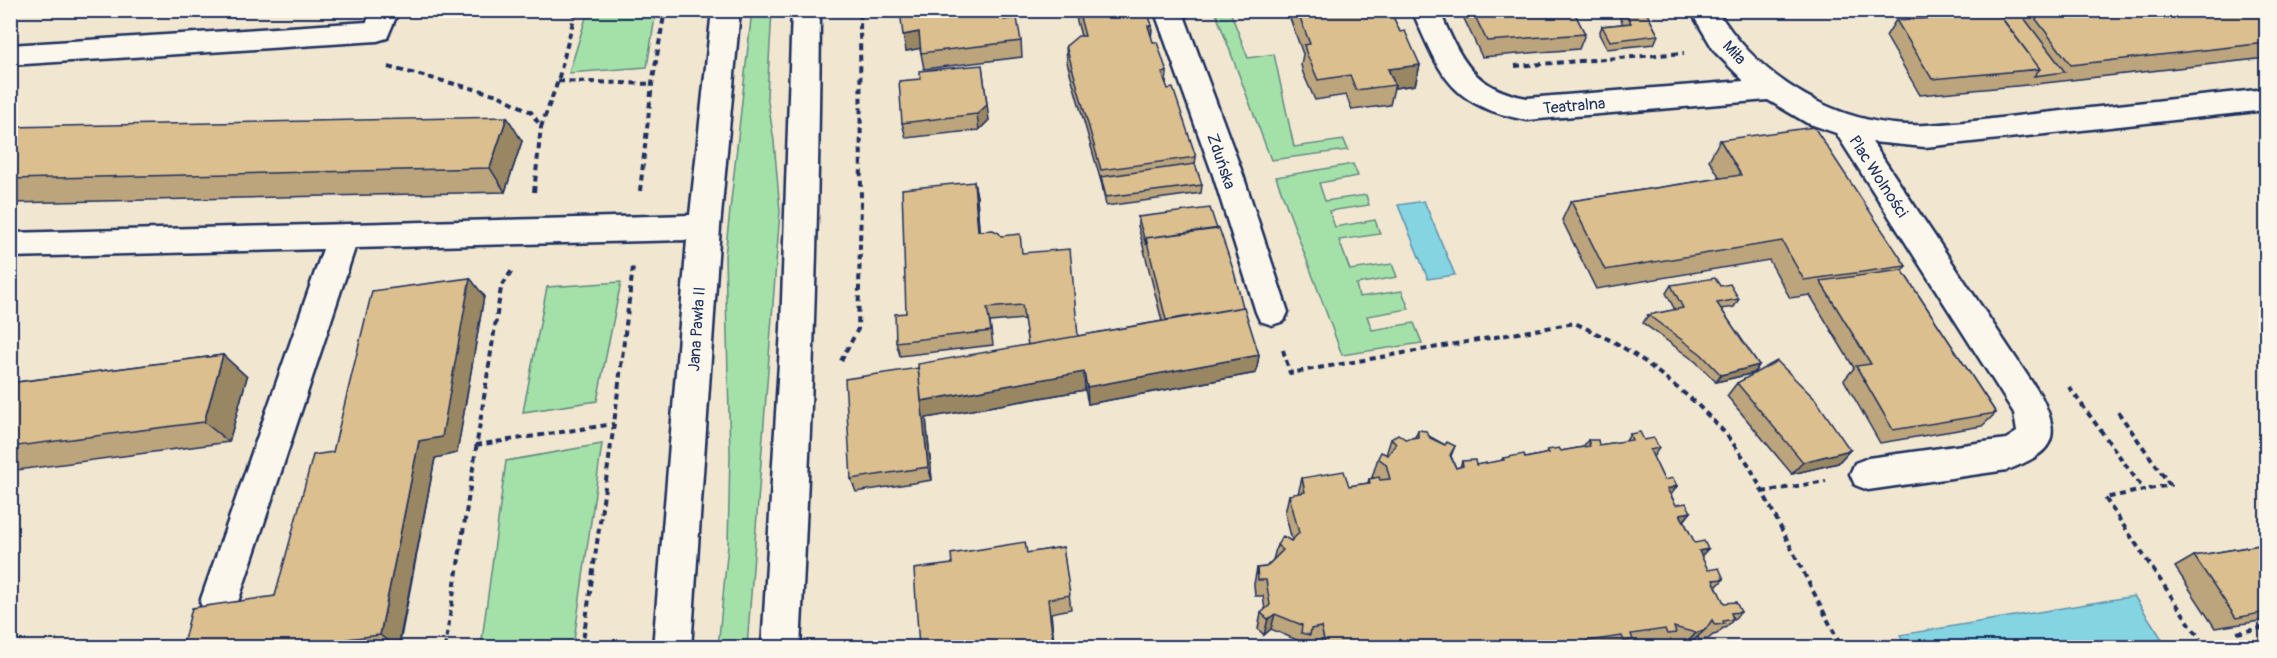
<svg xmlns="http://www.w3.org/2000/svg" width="2277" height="658" font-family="Pangolin,sans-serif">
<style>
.green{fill:#a4e1a8;stroke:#608883;stroke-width:1.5}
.water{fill:#85d4e2;stroke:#5b92ad;stroke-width:1.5}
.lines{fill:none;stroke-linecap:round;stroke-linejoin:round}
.minor-casing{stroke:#1b2f5e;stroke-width:5}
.path{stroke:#1b2f5e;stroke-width:4;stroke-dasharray:6 4.5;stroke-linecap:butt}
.minor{fill:#fbf7ec;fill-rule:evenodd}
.wall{fill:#bca47b;stroke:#1b2f5e;stroke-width:1.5}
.shaded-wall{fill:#998664;stroke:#1b2f5e;stroke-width:1.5}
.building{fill:#dbbf8f;stroke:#1b2f5e;stroke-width:1.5}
.labels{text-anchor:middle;stroke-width:6;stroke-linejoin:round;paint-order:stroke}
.street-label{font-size:16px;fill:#1b2f5e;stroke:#fbf7ec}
</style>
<rect width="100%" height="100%" fill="#f1e6d0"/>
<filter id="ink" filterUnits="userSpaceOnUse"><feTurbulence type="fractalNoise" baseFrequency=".0167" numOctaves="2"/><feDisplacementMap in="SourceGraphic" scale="12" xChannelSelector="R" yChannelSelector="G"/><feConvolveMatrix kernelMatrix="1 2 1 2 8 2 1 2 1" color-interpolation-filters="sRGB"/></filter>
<g filter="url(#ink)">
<path class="green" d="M752,10L772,11L767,95L774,141L780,211L747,647H718L728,545L730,454L725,256Z
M588,11H656L647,67L569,73Z
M1215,11H1230L1248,58L1274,54L1294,147L1344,140L1348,150L1271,160Z
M1353,164L1358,176L1319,183L1325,201L1366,195L1369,205L1329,211L1335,227L1375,220L1380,234L1339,240L1350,270L1392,264L1397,277L1356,284L1359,297L1402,291L1409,309L1367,316L1372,330L1414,323L1422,343L1342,355L1276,177Z
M621,282L597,401L523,412L547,287Z
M602,444L573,647H481L506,461Z"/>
<path class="water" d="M1424,201L1455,275L1428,279L1398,205Z
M2134,596L2162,639L2112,648H1906L1900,635Z"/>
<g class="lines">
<defs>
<path id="minor" d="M371,10H399L387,38L377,41L10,65V45L367,22Z
M712,10H740L720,227L691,648H653L687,240L355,248L238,602L232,615L219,620L206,615L200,602L323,249L10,257V233L690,215Z
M792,10H820C819,223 811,435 800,648H762L781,329Z
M1154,10H1182L1243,175L1288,312L1284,321L1272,325L1260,321L1256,312L1213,175Z
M1412,10H1439C1460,57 1471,88 1527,98L1744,81L1715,52L1690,10H1717C1761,82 1842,129 1926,125C1969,123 2011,116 2053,112C2124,104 2195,97 2266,89V110L1925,147L1872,142L2041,396C2063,441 2051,453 2007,470L1868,490L1855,485L1850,474L1855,463L1868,458L2006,439L2017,432L2014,413L1836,133L1807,123L1768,100L1527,120C1451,106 1441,77 1412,10Z"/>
</defs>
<use href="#minor" class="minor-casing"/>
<path class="path" d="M1515,66L1684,53
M388,67L498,95L531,112L541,127L558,81L576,10
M558,81L652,84
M640,191L652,84L665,10
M534,192L541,127
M1283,350L1290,373L1575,323L1616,343L1644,361L1695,402L1726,434L1749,465L1842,648
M841,361L858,329L861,203L860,10
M2069,387L2144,490L2105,498L2200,639
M2118,412L2170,485L2144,490
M476,445L614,424
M1762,492L1826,481
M2237,633L2266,627
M445,648L501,288L512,270
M582,648L614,424L633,267"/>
<use href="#minor" class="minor"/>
</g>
<path class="wall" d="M10,10H37L10,12Z
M1074,10H1147L1152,26L1151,38L1153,42L1167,72L1166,85L1196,157L1195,164L1202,185L1201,193L1106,206L1102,185L1067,62L1066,46L1081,36Z
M1287,10H1390L1400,32L1420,65L1415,85L1394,88L1390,105L1352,110L1346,95L1315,100L1303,73L1301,65L1303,54Z
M1460,10H1573L1585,34L1579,49L1482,57Z
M1616,10H1645L1658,35L1654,44L1607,49L1599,34L1602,26L1623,24Z
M1907,10H1940L1944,17H1950L1952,14L2000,16L2008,15L2005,10H2266V58L2027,85L1920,95L1886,36L1896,20L1912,19Z
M1004,20L1021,41L1022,57L924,69L920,48L906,51Z
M920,79L989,120L979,130L906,138L902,123Z
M10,127L522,141L505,192L10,203Z
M1720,140L1906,266L1902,270L1996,413L1982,426L1880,443L1844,380L1854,368L1810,295L1790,298L1769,260L1596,289L1562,220L1571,201L1720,178L1709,160Z
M974,182L977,197L979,231L1001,236L1022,253L1078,336L1162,321L1138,226V217L1243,307L1259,355L1256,373L1088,404L1085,390L926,418L932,480L856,492L851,479L918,368L1028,345L1024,319L990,322L993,345L900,356L896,342L906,313Z
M1671,285L1720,286L1739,299L1734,307L1721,309L1759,365L1754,373L1716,382L1696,362L1643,323L1648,315L1675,310L1666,293Z
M484,296L457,453L435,458L399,648H182L275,596L333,452Z
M223,355L247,377L229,442L10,471V383Z
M1737,383L1850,450L1838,463L1792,474L1727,396Z
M1418,430L1445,445L1455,446L1451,456L1456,468L1460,467L1462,461L1476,465L1501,461L1503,458H1525L1545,454L1547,450L1561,451L1583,447L1588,440L1599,445L1626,441L1630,434L1659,448L1653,457L1664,480L1677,486L1671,495L1676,505L1691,512L1684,521L1708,570L1724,579L1716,587L1724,603L1741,612L1725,628H1723L1717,634L1713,635L1708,639L1699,640L1698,637L1690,644L1682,648H1679L1666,644L1663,648H1652L1650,644L1630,648H1317L1316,642L1307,644L1306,648H1297V640L1271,629L1264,635L1258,629L1261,613L1265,610L1263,596H1255L1254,584L1257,568L1266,567L1273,560L1277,545L1292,540L1285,513L1289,495L1298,494L1302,478L1349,486L1368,483L1369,479L1374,478L1372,477L1378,458L1386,455L1391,439H1405L1415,437Z
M2266,544V620L2215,628L2175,567L2194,556Z
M1063,547L1071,609L1051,613L1054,642L919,648L1027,553Z"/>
<path class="shaded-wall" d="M1148,26H1152L1151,41Z
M919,32L922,48L906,51L903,35Z
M982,65L989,120L979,130L977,114Z
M1420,65L1415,85L1394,88L1395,85L1388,69Z
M507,117L522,141L505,192L490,168Z
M974,182L977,197L980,245L978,231Z
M470,278L484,296L457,453L435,458L398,648L380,635L419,441Z
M223,355L247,377L229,442L204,422Z
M1259,355L1256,373L1088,404L1087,387Z
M1759,365L1754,373L1716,382L1721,375Z
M1084,372L1085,390L926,418L932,480L928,467L921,401Z
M1850,450L1838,463L1792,474L1803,462Z
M1677,486L1664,504L1667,489Z
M1691,512L1676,530L1680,514Z
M1708,549L1693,565L1699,551Z
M1275,614L1271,629L1264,635L1268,619Z
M1706,629L1690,644L1682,648L1696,633Z
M347,639L360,648H346Z"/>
<path class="building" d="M900,10H1002L1004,20L1017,18L1021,41L921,53L919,32L903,35Z
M1078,10H1147L1152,26H1148L1153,42H1157L1167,72L1162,73L1168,89L1173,88L1196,157L1101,170L1066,46L1078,36H1085Z
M1297,10H1390L1400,32L1405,31L1420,65L1388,69L1395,85L1356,90L1350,75L1318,80L1306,52L1304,45L1310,44Z
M1472,10H1573L1585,34L1487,41Z
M1625,10H1645L1658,35L1610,41L1602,26L1631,23Z
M1918,10H1940L1944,17L1923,18Z
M1990,10H1996L2040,69L1932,79L1896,20L1954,17L1952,14Z
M2029,10H2266V43L2071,65Z
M2021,14L2065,72L2034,76L2040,69L2000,16Z
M982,65L987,105L977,114L902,123L899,81L920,79L919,71Z
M507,117L490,168L10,179V127Z
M1814,127L1906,266L1804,280L1782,241L1605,270L1571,201L1741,175L1720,140Z
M1195,164L1202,185L1106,197L1101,177Z
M974,182L978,231L993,230L999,233L1001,236L1020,234L1022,253L1070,249L1078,336L1028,345L1022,305L987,308L991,331L896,342L895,314L906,313L902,189Z
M1210,208L1217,229L1146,238V245L1138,217Z
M1219,228L1234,272L1243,307L1166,320L1146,238Z
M1902,270L1996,413L1893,430L1856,366L1871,364L1820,281Z
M470,278L442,437L419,441L380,635L347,639L346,648H182L192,608L275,596L313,455L333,452L372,291Z
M1715,278L1720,286L1730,284L1739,299L1717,303L1759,365L1721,375L1701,354L1648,315L1683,308L1671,285Z
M1244,307L1259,355L1087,387L1084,372L921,401L918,364Z
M223,355L204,422L10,447V383Z
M1777,361L1816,400L1850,450L1803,462L1737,383Z
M918,368L928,467L851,479L845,379Z
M1418,430L1426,431L1430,438L1445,445L1447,442L1455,446L1450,455L1456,468L1463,466L1462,461L1475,460L1476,465L1504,460L1503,458L1524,454L1525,458L1549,453L1547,450L1559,448L1561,451L1590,446L1588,440H1598L1599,445L1632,440L1630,434L1640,432L1644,440L1654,438L1659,448L1650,450L1664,480L1673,478L1677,486L1667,489L1676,505L1686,503L1691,512L1680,514L1695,543L1704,541L1708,549L1699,551L1708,570L1719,568L1724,579L1713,580L1724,603L1736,602L1741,612L1731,613L1733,619L1723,621L1724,624L1715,625L1712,620L1706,629L1696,633L1674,627L1676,633L1667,634L1665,629L1631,634L1633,640L1624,641L1622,636L1586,641L1588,647L1585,648H1576L1574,643L1547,648H1326L1321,627L1311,629L1310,635L1301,633L1302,625L1275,614L1268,619L1261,613L1270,605L1266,580H1258L1257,568L1266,567L1283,550L1277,545L1283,536L1291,541L1299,533L1289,495L1305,492L1302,478L1344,471L1349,486L1370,483L1369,479L1379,477L1380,480L1390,479L1386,464L1378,458L1381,452L1388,455L1396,444L1391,439L1398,434L1405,439L1418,437Z
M1025,542L1027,553L1063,547L1070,595L1048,599L1053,642H1062L1063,648H919L914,569L952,564L951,554Z
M2266,544V612L2236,618L2194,556Z"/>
</g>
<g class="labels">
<g class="street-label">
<text transform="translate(1735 52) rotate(47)" y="6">Miła</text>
<text transform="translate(1574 105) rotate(-5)" y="6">Teatralna</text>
<text transform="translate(1222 161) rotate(71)" y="6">Zduńska</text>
<text transform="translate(1879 176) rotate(57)" y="6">Plac Wolności</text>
<text transform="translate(696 329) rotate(-86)" y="6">Jana Pawła II</text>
</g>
</g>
<rect width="2277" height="658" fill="none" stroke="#fbf7ec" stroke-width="36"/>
<rect x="18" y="18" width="2241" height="622" fill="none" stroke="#1b2f5e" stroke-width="2" filter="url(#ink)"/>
</svg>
